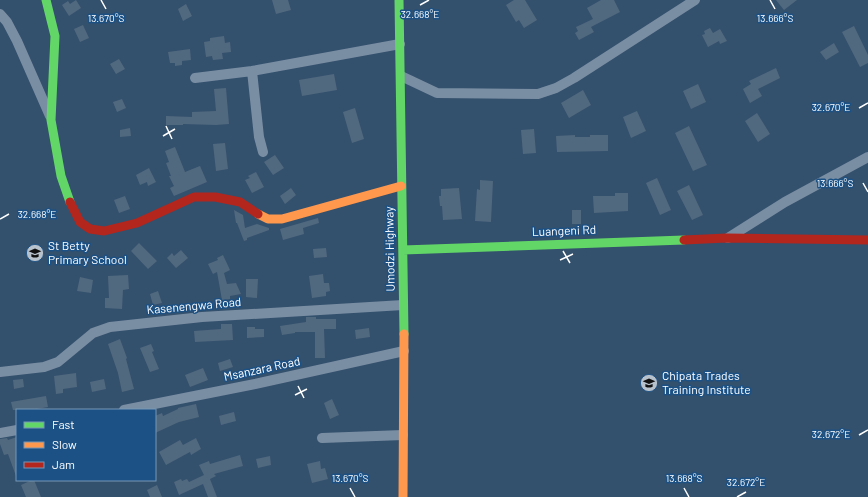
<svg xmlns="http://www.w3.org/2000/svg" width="868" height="497" font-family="Barlow,sans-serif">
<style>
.building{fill:#51697f}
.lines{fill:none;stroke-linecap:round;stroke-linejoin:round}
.street{stroke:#7a8ea3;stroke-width:10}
.fast{stroke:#63d668;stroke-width:9}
.slow{stroke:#ff974d;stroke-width:9}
.jam{stroke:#b3261e;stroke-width:9}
.ticks{fill:none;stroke:#fff;stroke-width:1.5}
.labels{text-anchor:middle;stroke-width:3;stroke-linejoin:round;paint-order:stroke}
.street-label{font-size:12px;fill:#fff;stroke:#1b5185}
.poi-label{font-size:12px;fill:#fff;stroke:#1b5185;text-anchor:start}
.ticks-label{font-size:10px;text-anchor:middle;fill:#fff;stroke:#1b5185;stroke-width:3;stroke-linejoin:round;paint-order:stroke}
</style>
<rect width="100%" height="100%" fill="#33506d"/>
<path class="building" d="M76,0L81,8L69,16L62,5L68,1L70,4Z
M272,0H288L291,10L276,14Z
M514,0H525L537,20L524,28L519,20L516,22L506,5Z
M601,0H614L620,12L591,27L594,32L579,40L575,33L578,31L576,27L593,19L587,8Z
M776,0H797L784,10Z
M186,4L192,16L183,21L178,9Z
M83,25L89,38L80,42L74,29Z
M854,26L868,55V63L860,67L842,32Z
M710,28L713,33L720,29L727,41L720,44L719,41L708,47L702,35L705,34L704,31Z
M224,36L225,43L230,42L231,52L222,53L223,59L213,60L212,56L206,57L204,42L210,41V38Z
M834,43L839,52L826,60L820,52Z
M190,49L191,60L182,61V65L175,66V63H170L168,52Z
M119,59L125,69L116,74L110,64Z
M776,68L780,78L758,89L762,96L750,103L743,89L751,84L749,81Z
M334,74L337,90L302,96L299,80Z
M698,84L706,102L691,109L683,91Z
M226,88L229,124L216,125L183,124V125H166V116L192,117V112L216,111L214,89Z
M583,90L591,105L569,118L561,103Z
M122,99L126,108L117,112L113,102Z
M355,108L364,139L352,143L343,112Z
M637,111L646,131L631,138L623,117Z
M757,113L770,134L758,142L745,121Z
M689,126L707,165L693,171L675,133Z
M130,128L131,136L120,137V130Z
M534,129L536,153L523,154L521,130Z
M575,135V137H590V135H608V151L557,152L556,136Z
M225,143L228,169L216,171L213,144Z
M175,147L185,172L200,166L207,182L174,196L170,188L174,186L169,176H171L166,163L169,162L165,151Z
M275,155L284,168L273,175L264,162Z
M149,168L156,182L148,186L147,182L140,185L136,175Z
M256,172L264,187L252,193L245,180L250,178L248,176Z
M657,178L671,210L660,215L646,183Z
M480,180L493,181L491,222L475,221L477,189L480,190Z
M689,185L703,215L692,220L677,191Z
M291,188L296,195L285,204L280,196Z
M459,188L462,219L443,220L442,206H440L439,196H441V189Z
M615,193H628V211L594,213L593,196H615Z
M125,196L130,209L119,213L114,200Z
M234,210L243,215L245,228L257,224L269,228V230L247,238V240L244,241L237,223H236Z
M572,210H581V224H572Z
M318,218L319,223L303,228L304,234L283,240L280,229Z
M139,243L157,261L148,269L131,251Z
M326,248L327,257L314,258L313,249Z
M181,250L188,258L176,268L167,258L172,253L174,256Z
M223,255L230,270L224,273L227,284L236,283L241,294L230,296V299L222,300L217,272L213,274L208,264L218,260L217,258Z
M323,274L324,283H329L330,291L326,292V296L312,298L309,276Z
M128,275L129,289L123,290L122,309L105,308V298H109L108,276Z
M80,277L93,280L91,293L77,291Z
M246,279H258L257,298L246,297Z
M158,291L162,303L153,305L150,294Z
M306,317H316V319H336V329H324L325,358H315V332H295V333L282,335L280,326L306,322Z
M221,324H232L233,340L195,342L194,331L221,329Z
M247,327H255V329H264V337L247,338Z
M369,328L370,337L356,339L355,330Z
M120,339L127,358L126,359L134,389L122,392L118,373L108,344Z
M151,344L154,351L152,352L159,369L150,372L140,348Z
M230,359L233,367L220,371L218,363Z
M203,368L208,380L190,387L185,375Z
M76,373L77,387L63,389V393L56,394L54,376Z
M23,379L24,387L14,389L13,380Z
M104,379L106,389L92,392L90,382Z
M46,396L48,407L37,409V410H13L11,402Z
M332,399L339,415L330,419L324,403Z
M196,404L199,417L179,422L155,433V416L162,413L163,416L178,409V408Z
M234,412L236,421L221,425L219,416Z
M17,437V475L16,476L8,454L4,455L0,444V439L7,438L8,440Z
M196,438L201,449L191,455L190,452L166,465L159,452L180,440L183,445Z
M240,455L243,466L214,474L216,476L210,479L217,497H208L203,484L179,495L174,482L181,479L182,481L187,479L189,482L204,475L199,465L209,461L210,464Z
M270,456L271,465L258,468L256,459Z
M320,461L321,469L325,468L328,479L312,483L307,464Z
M32,480H34L41,497H26L21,485Z
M157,485L162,497H150L147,490Z"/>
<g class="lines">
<path class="street" d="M0,14L7,22L17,41L50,116
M252,71L259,137L263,152
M401,76L437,93L538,94L556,88L574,78L695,0
M195,78L252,71L400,44
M728,238L785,202L868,157
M0,372L44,367L58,362L93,333L110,327L202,317L403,305
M124,410L255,384L404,351
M0,433L17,430
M322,438L403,435"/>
<path class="fast" d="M46,0L55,36L51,120L61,176L70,202
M399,0L404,334
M403,250L684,240"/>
<path class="slow" d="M258,214L268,219H282L401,186
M403,497L404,334"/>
<path class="jam" d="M70,202L80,222L90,229L104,231L137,223L194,197H215L240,202L258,214
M684,240L726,238L868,240"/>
</g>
<path class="ticks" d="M101,0L106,9M770,0L775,9M420,5L429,0M859,108L868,103M166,126L172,139M163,136L175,129M863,183L868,192M0,219L9,214M563,251L570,263M560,260L573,254M298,386L304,398M295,395L307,389M859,435L868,430M350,488L355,497M684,488L689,497M737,497L746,492"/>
<defs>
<symbol id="school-disc" viewBox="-11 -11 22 22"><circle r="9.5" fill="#b8c2cc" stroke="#1b5185"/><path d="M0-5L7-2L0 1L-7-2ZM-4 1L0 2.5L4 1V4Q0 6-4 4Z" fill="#111"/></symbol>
</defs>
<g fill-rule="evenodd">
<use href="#school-disc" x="25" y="243" width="20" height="20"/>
<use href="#school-disc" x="639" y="373" width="20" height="20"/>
</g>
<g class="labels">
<g class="street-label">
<text transform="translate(564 231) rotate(-2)" y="4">Luangeni Rd</text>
<text transform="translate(390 249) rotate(-91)" y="4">Umodzi Highway</text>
<text transform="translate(194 306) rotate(-5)" y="4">Kasenengwa Road</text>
<text transform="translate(262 369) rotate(-12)" y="4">Msanzara Road</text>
</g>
<g class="poi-label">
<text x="48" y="250">St Betty<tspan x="48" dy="14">Primary School</tspan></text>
<text x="662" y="380">Chipata Trades<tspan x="662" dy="14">Training Institute</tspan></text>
</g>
</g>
<g class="ticks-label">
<text x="420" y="18">32.668°E</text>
<text x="106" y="22">13.670°S</text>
<text x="775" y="22">13.666°S</text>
<text x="831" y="111">32.670°E</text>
<text x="835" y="187">13.666°S</text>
<text x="37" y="218">32.668°E</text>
<text x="831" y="438">32.672°E</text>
<text x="350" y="482">13.670°S</text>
<text x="684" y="482">13.668°S</text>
<text x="746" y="486">32.672°E</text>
</g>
<rect x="16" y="409" width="140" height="72" fill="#1b5185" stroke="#7697b6"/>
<rect x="24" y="422" width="20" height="6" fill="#63d668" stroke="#7697b6"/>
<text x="52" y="429" font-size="12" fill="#ffffff">Fast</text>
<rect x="24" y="442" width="20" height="6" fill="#ff974d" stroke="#7697b6"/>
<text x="52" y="449" font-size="12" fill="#ffffff">Slow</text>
<rect x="24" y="462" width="20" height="6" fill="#b3261e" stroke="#7697b6"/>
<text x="52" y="469" font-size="12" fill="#ffffff">Jam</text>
</svg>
